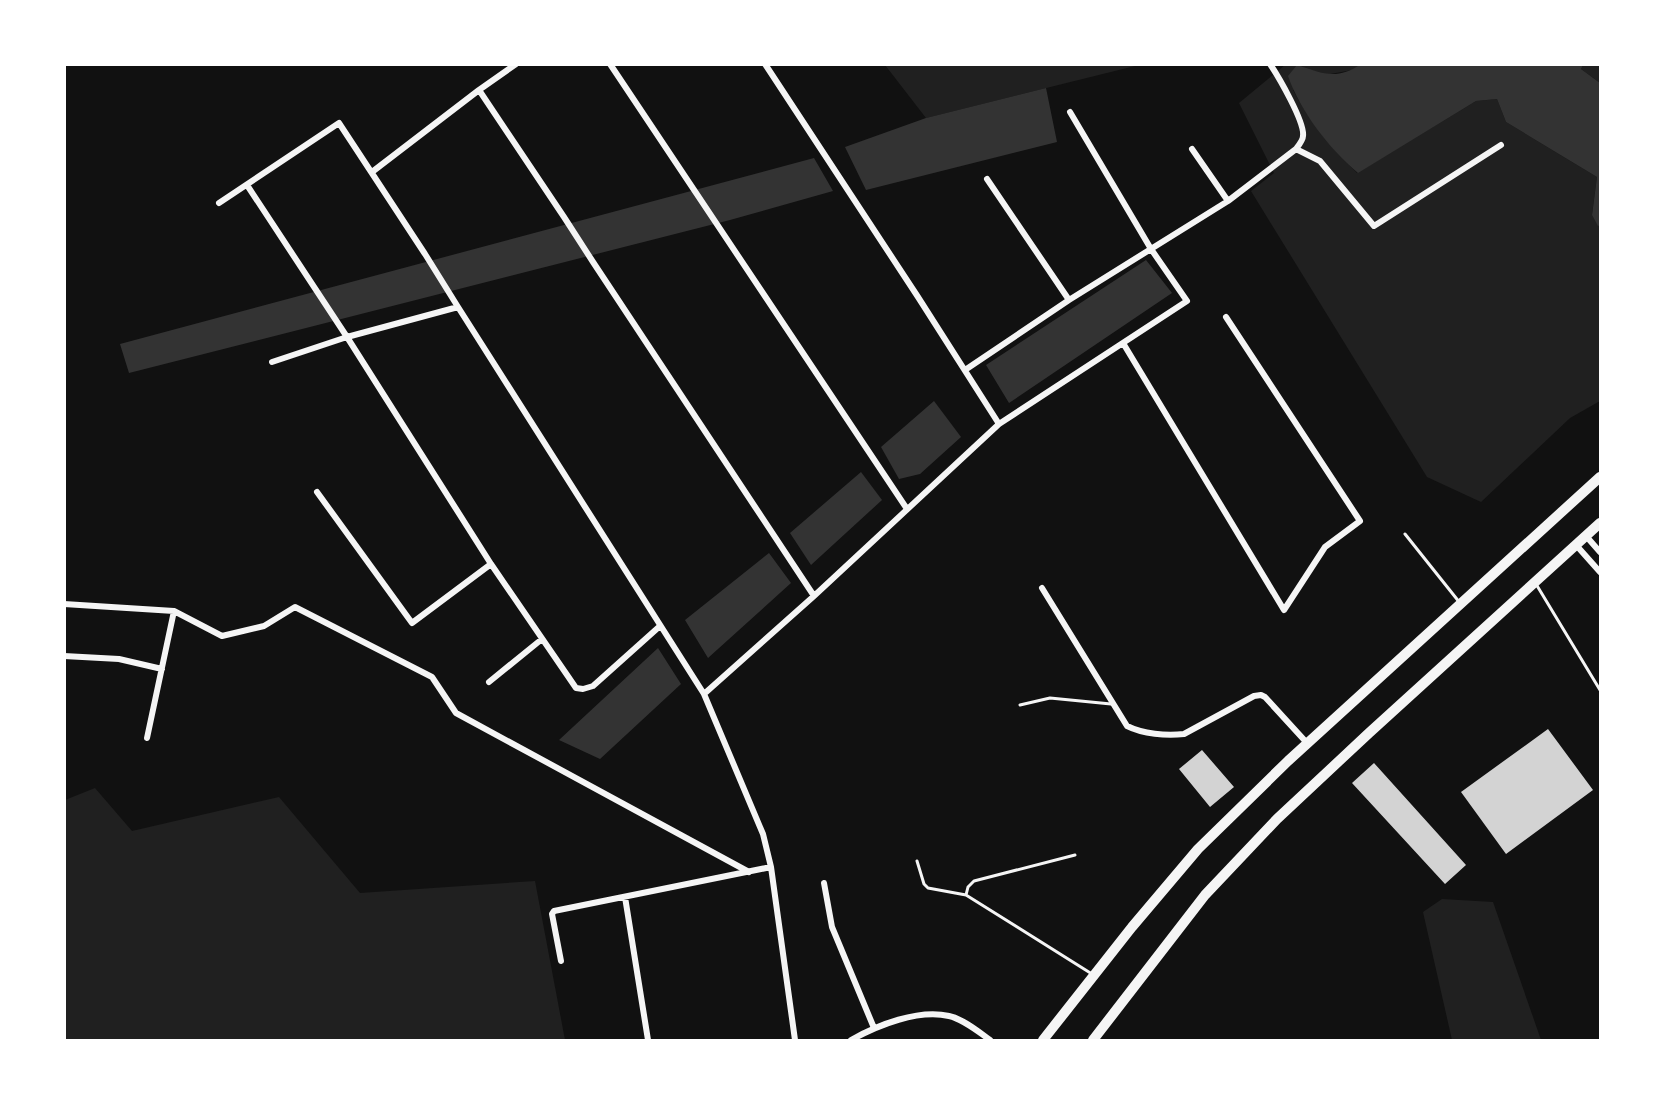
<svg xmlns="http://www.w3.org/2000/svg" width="1665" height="1105" font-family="'DejaVu Sans',sans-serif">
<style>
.green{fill:#202020}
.water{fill:#333}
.building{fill:#d3d3d3}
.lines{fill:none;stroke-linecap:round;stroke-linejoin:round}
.service{stroke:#f5f5f5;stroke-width:3}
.minor{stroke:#f5f5f5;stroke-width:6}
.primary{stroke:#f5f5f5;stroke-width:10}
</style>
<rect width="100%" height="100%" fill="#111"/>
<path class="green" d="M885,65H1139L926,118Z
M1285,65H1360L1352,70L1325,75L1293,90C1309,121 1332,149 1357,173L1476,101L1497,99L1506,122L1597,177L1592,214L1598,225H1600V401L1570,418L1481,502L1427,477L1251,191L1274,173L1239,103Z
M1583,65H1600V83L1581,69Z
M95,788L132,831L279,797L360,893L535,881L565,1040H65V800Z
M1442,899L1493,902L1541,1040H1452L1423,912Z"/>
<path class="water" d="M1361,64L1583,65L1581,69L1600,83V225L1598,226L1592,215L1597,177L1506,122L1497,99L1476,101L1358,173C1329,148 1301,113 1288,76L1297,65C1322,73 1336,81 1361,64Z
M1046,88L1057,142L866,190L845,147L926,118Z
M814,158L833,191L730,220L129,373L120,344Z
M1146,260L1172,293L1009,403L986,365Z
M934,401L961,437L920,474L899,479L881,447Z
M861,472L882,500L811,565L790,533Z
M769,553L791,583L708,658L685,620Z
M658,648L681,684L600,759L559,740Z"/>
<path class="building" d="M1548,729L1593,790L1506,854L1461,792Z
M1202,750L1234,787L1210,807L1179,769Z
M1374,763L1466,865L1445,884L1352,783Z"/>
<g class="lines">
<path class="service" d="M1405,534L1460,603
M1536,584L1600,690
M1020,705L1050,698L1111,704
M917,861L924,884L928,888L966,895L1092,974
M966,895L968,887L974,881L1075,855"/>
<path class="minor" d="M610,64L907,509
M765,64L918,297L999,424
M479,90L564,217L593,262L814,596
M1192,149L1228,201L1296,149C1299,145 1303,140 1303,136C1305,122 1278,76 1270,64
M1296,149L1320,161L1374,226L1501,145
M372,172L479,90L516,64
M987,179L1069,300
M247,185L347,337L491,564L576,688L583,689L593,686L660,626
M219,203L339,123L425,254L458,307L704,694L763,834L771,867L795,1040
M1123,343L1284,610L1325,547L1360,521L1226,317
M272,362L347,337L458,307
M965,370L1069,300L1228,201
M317,492L412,623L491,564
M1586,536L1600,552
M1576,545L1600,572
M1042,588L1127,726C1143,734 1166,736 1184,734L1254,696L1261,695L1265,697L1307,743
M64,604L174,611
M64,656L119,659L162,669
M489,682L542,639
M704,694L814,596L999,424L1187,301L1151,249L1070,112
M147,738L174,611L222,636L264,626L295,607L432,677L456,713L749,872
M824,883L832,927L874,1028
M625,897L648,1040
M561,961L552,914L554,911L771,867
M851,1040C878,1025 918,1009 949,1016C963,1019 979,1032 990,1040"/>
<path class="primary" d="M1043,1040L1132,927L1198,849L1288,761L1600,477
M1093,1040L1205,895L1277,819L1369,733L1600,523"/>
</g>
<rect width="1665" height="1105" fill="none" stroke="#ffffff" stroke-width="132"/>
</svg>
